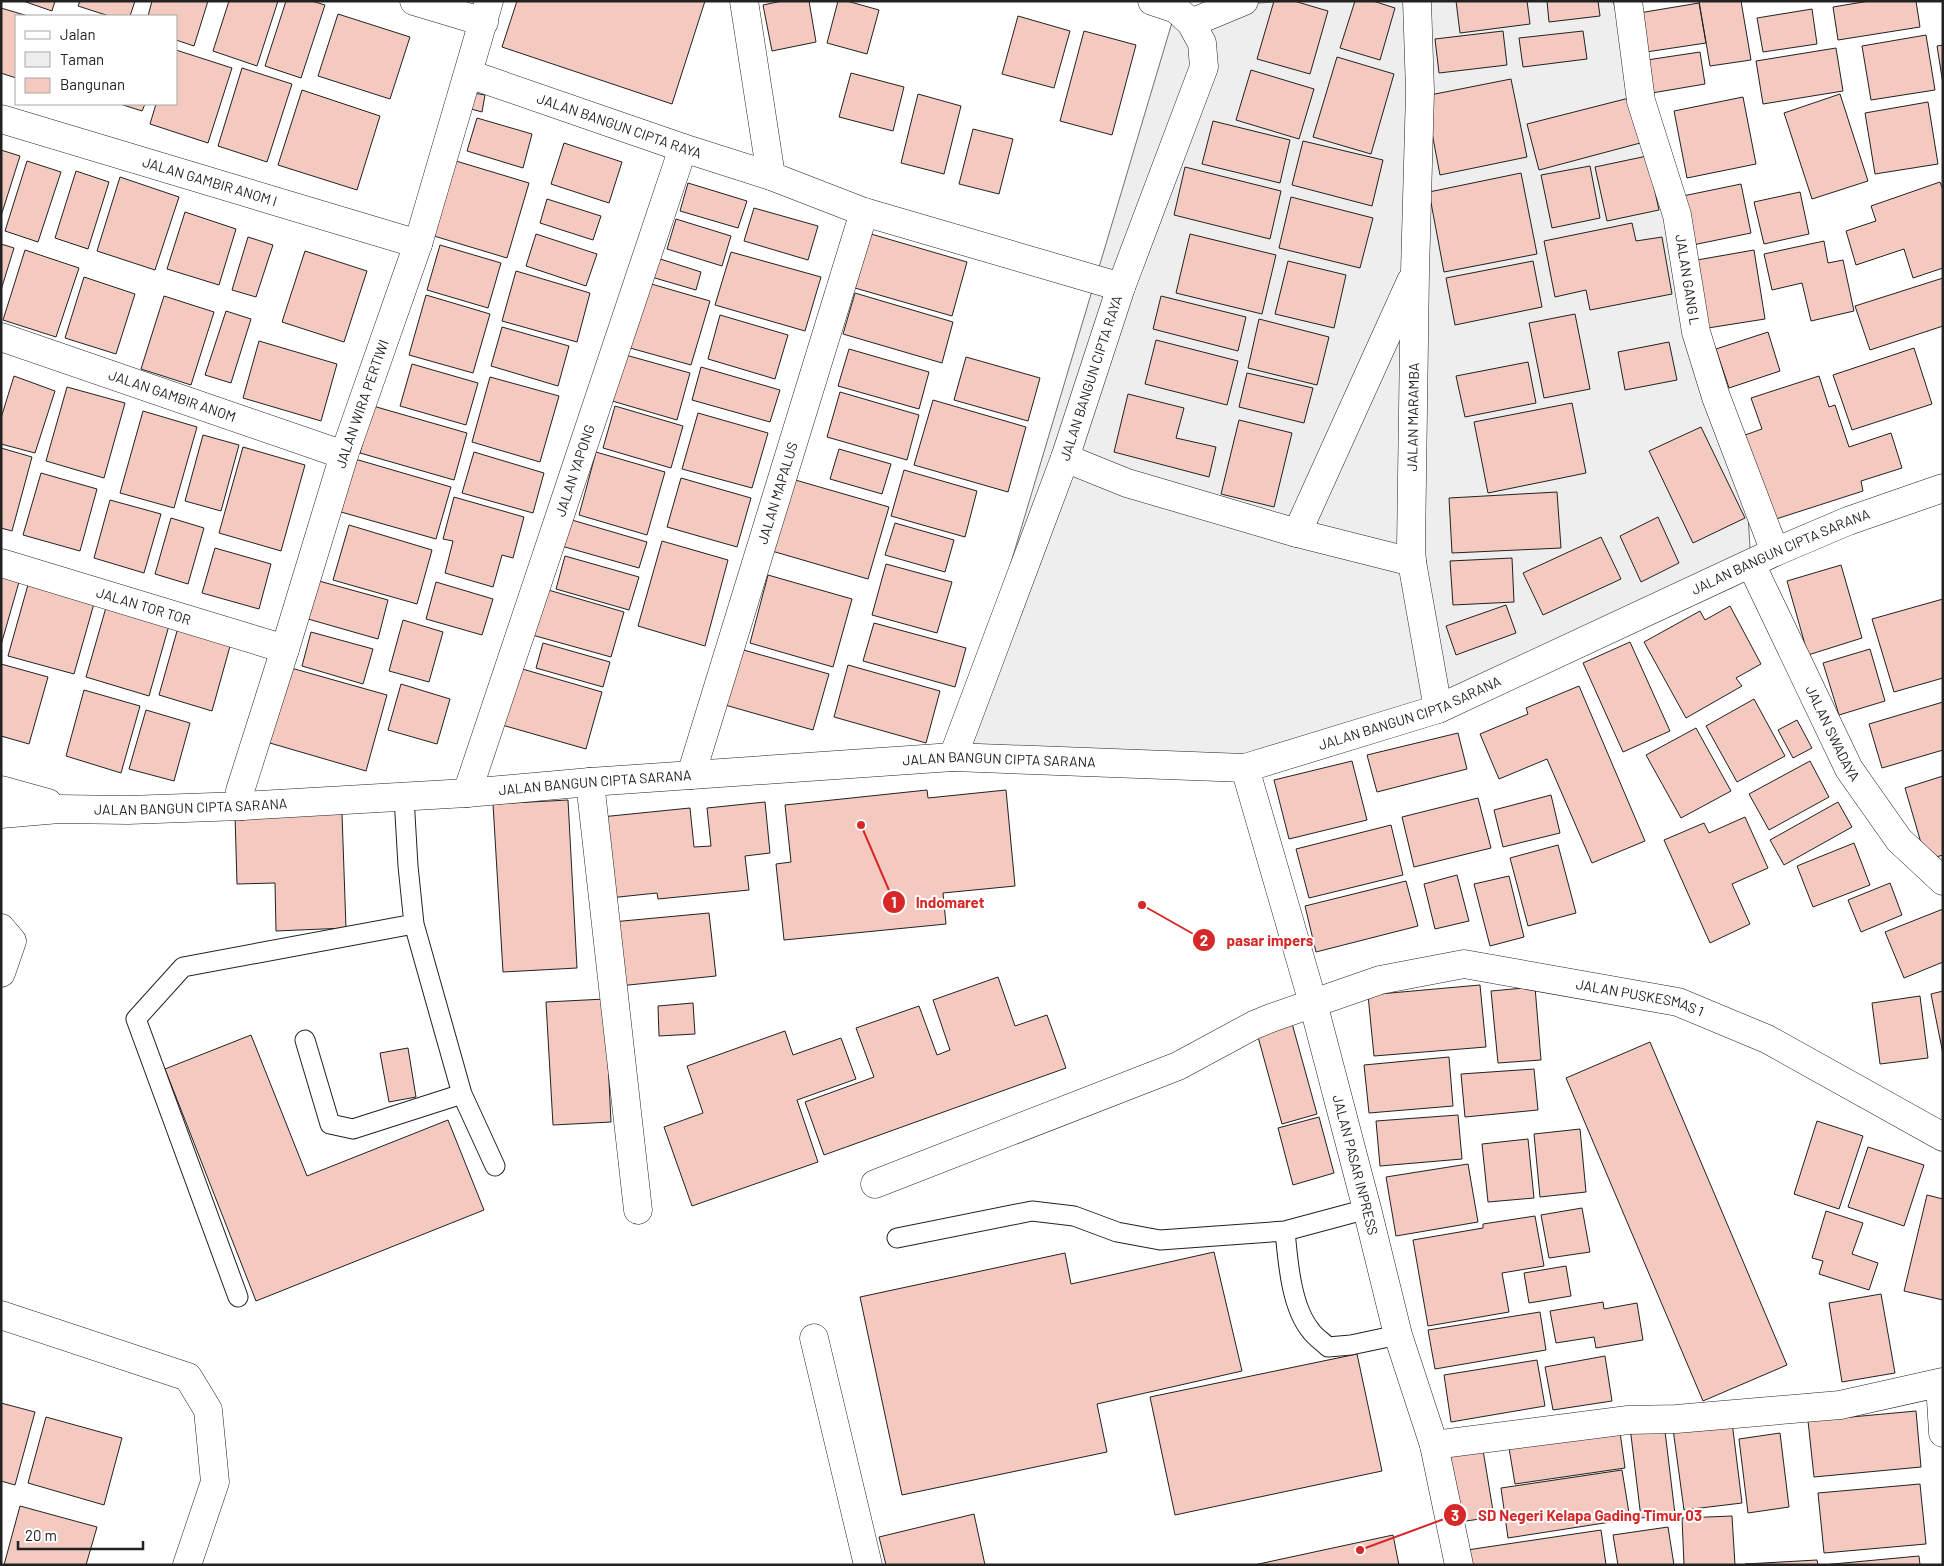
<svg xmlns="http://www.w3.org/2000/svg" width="1944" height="1566" font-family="Barlow,sans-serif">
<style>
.green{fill:#eee;stroke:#6f6f6f}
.building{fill:#f3c9c0;stroke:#222}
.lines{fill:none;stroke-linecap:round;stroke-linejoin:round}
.service-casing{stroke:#222;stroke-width:21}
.minor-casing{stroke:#222;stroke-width:29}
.service{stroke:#fff;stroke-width:19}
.minor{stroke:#fff;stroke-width:28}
.labels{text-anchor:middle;stroke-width:4;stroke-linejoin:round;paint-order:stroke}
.street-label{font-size:14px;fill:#222;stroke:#fff}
.leader{fill:none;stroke:#d62828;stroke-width:2}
.callout-dot{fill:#d62828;stroke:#fff;stroke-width:2}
.mark-label{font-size:15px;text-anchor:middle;font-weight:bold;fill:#fff}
.callout-label{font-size:15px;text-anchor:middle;font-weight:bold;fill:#d62828;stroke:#fff;stroke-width:4;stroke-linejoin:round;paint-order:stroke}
</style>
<rect width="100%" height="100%" fill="#fff"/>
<path class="green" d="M1287,1H1613L1748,515L1751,564L1439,709L1245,768L953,757L1176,9Z"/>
<path class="building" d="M23,1H55L52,11Z
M80,1H135L130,16H109L78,6Z
M152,1H208L194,46L176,40V16H148Z
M229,1H278L257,66L213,51Z
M286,1H312L325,5L301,78L265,66Z
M517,1H705L672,104L502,47Z
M782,1H809L816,42L772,51L763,5Z
M838,1H847L879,10L867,54L827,43Z
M1274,1H1294L1328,11L1310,74L1257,59Z
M1355,1H1373L1395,8L1380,60L1340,48Z
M1456,1H1527L1530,24L1460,33Z
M1547,1H1598L1600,16L1549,22Z
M1699,1H1741L1751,60L1710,66Z
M1869,1H1916L1920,27L1838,40L1833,7Z
M1699,3L1706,43L1646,52L1639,13Z
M1,8L28,16H16V78L1,73Z
M1812,9L1817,44L1763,52L1757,18Z
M338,14L410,37L390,99L318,76Z
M1018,16L1070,31L1054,88L1002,74Z
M1084,31L1136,45L1112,135L1060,121Z
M1503,31L1507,65L1439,73L1435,39Z
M1583,31L1587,59L1523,67L1519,38Z
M1926,35L1935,90L1871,100L1862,46Z
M1943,45V84L1937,46Z
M1836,48L1843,91L1763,104L1756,61Z
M176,50L232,68L208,143L150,124L156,104H176Z
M1700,52L1705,84L1646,94L1640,61Z
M1337,57L1394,74L1371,154L1313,137Z
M242,68L292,84L267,162L218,146Z
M1251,70L1314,89L1299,139L1236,120Z
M851,73L904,87L893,131L839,117Z
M1511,79L1527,157L1440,175L1425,96Z
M302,90L380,116L357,190L278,165Z
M474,93L485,95L482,112L471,109Z
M918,94L961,106L944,174L901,163Z
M1840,94L1868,181L1812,199L1784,113Z
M1633,97L1644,142L1539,170L1527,124Z
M1743,97L1756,164L1687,178L1674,111Z
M1928,102L1938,164L1875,174L1865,113Z
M120,104H145L142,111Z
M477,118L532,134L523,168L467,151Z
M1213,121L1290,140L1280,183L1202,164Z
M973,129L1013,139L999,194L959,184Z
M1303,141L1383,160L1372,206L1292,185Z
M564,143L622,162L609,203L551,184Z
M1,150L20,156L1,216Z
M1647,156L1659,210L1607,221L1595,167Z
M27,161L61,172L38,242L5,231Z
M456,161L529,183L507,258L434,236Z
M1590,166L1600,218L1552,228L1541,175Z
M1185,167L1281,191L1270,239L1174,215Z
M76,171L109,182L88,249L55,238Z
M1521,173L1537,254L1444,272L1429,192Z
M120,177L179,197L155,270L97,251Z
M1940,182L1943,190V268L1913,278L1904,249L1856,265L1846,231L1876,221L1871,206Z
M688,183L747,201L738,228L680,211Z
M1741,184L1751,233L1688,246L1678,197Z
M1800,192L1809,234L1764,244L1754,202Z
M1291,197L1373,218L1360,268L1279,248Z
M547,199L601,216L593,240L540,223Z
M754,208L818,226L808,260L744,241Z
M185,212L236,229L219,285L167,269Z
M676,219L731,236L722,266L667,249Z
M1632,223L1636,241L1662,237L1672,294L1590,310L1586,290L1555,297L1544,241Z
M536,234L597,254L586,286L526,266Z
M871,234L967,262L952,316L855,288Z
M1190,234L1276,255L1262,314L1176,293Z
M248,237L273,245L256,297L232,290Z
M1824,241L1828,263L1843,260L1854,311L1811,321L1802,283L1772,290L1764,254Z
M1,244L14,248L1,290Z
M440,245L501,263L488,308L427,290Z
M25,250L79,268L56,337L3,320Z
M1754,250L1765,319L1708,328L1697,260Z
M305,251L367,271L344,342L282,322Z
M731,252L821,277L805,331L715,305Z
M654,257L701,272L696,290L648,276Z
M1288,261L1346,275L1334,328L1275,314Z
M1533,261L1542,307L1455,325L1446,278Z
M516,271L590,293L577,342L502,321Z
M84,277L135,294L116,354L65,338Z
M1943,278V326L1870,350L1855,306Z
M648,283L710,301L691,365L630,348Z
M855,293L953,322L942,363L843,334Z
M426,295L490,314L473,373L409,355Z
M164,296L214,312L191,385L141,369Z
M1161,296L1246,317L1238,351L1153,329Z
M226,311L251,319L231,383L205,375Z
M1575,314L1590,389L1544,398L1529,323Z
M720,315L788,335L775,379L708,359Z
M1259,319L1329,337L1317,385L1248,368Z
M502,327L569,346L558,386L491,366Z
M1768,332L1780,371L1729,388L1716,349Z
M1156,340L1238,361L1227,405L1145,384Z
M259,341L337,364L321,421L243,398Z
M1669,342L1677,380L1625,390L1618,352Z
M1914,348L1932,404L1852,430L1833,375Z
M849,349L929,372L919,409L838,386Z
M615,352L690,373L677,420L602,398Z
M966,357L1040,378L1028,421L954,400Z
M1528,362L1536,403L1465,417L1456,376Z
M412,364L478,383L466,425L400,406Z
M701,367L780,390L770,422L692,400Z
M1247,373L1313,388L1304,423L1239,407Z
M14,376L55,391L35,453L1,444V418Z
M1819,376L1829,407L1835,405L1849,447L1891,433L1902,468L1861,481L1863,491L1773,520L1745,435L1762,429L1751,398Z
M490,377L559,396L540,462L472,442Z
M67,387L125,403L104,478L46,461Z
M840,392L919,415L907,460L827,437Z
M1128,394L1184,408L1176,438L1216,447L1209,477L1114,452Z
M933,400L1026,427L1008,492L914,465Z
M1572,403L1586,473L1488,493L1474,422Z
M373,406L467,433L454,480L360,453Z
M615,406L683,426L671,468L603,448Z
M143,411L197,427L174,508L120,493Z
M698,413L768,433L752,488L682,469Z
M1239,420L1292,433L1274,507L1221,494Z
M1701,427L1745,518L1693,543L1649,451Z
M203,435L239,445L221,511L185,501Z
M243,447L305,465L281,551L219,533Z
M1,448L32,457L12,531L1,528Z
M839,449L891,464L882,494L830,479Z
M474,452L544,473L533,513L462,493Z
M596,452L665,472L647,535L579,515Z
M355,459L451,487L436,539L341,512Z
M904,470L977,491L965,537L891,516Z
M41,473L97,489L80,551L23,535Z
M785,477L889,507L868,579L765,549Z
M681,478L751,498L737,547L667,527Z
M1557,492L1561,548L1452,553L1449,498Z
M454,497L524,517L513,558L502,555L493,587L445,573L453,541L443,539Z
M110,500L161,514L144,573L94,558Z
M1658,517L1679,563L1641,582L1620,536Z
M171,518L204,528L188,584L155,574Z
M565,518L647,542L639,568L558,545Z
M895,523L954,540L945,572L885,555Z
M349,525L432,550L417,604L333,580Z
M1601,537L1621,579L1543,615L1523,573Z
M662,541L728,560L705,646L638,626Z
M215,548L271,564L259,609L202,593Z
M565,556L639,577L629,610L556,589Z
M1512,558L1514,602L1453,605L1450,561Z
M886,564L952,582L937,633L872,615Z
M1841,565L1862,638L1808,655L1787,581Z
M768,575L852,599L833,667L750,643Z
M1,577L19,582L1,645Z
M29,581L95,600L74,674L8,656Z
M319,581L388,600L378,639L308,619Z
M436,582L493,599L482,635L426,619Z
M538,587L624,612L611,657L525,633Z
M1943,599V678L1894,692L1872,619Z
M107,604L170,622L149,696L86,677Z
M1506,605L1516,633L1456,655L1446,626Z
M1730,606L1761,664L1736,678L1742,686L1686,718L1644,642L1700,611L1705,620Z
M403,620L443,632L429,682L389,671Z
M874,623L966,648L955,687L863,661Z
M179,624L232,639L212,711L159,695Z
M311,632L373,649L363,684L302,666Z
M1630,642L1670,731L1623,752L1583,663Z
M543,643L610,662L603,687L536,668Z
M740,649L829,674L813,730L725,705Z
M1870,649L1885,701L1839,715L1823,663Z
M1,664L48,677L29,744L1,736Z
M848,665L940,691L926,743L834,717Z
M284,666L387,695L366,771L263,741Z
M512,666L602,692L586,749L495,723Z
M401,684L450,699L437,744L388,730Z
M1579,686L1645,841L1592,863L1547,759L1499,779L1480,734L1528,714L1526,708Z
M84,690L140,706L121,773L66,756Z
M1754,699L1785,756L1737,782L1706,726Z
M1943,702V750L1882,768L1869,724Z
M146,710L190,723L174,781L129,769Z
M1797,720L1812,748L1793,758L1778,730Z
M1696,728L1731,791L1681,818L1646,755Z
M1458,733L1467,769L1377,792L1367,755Z
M1352,761L1367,820L1289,839L1274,780Z
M1810,761L1829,797L1769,830L1749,794Z
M1943,776V855L1926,860L1905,788Z
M927,790L928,798L1006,790L1015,886L943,893L946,924L784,940L776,864L791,862L785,805Z
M1551,795L1560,833L1503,847L1494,810Z
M1478,798L1491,848L1414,867L1402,817Z
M568,800L577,968L503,972L493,804Z
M765,802L770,853L745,856L749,890L658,899L657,893L609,898L601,817L690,808L694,847L711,846L707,808Z
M1838,802L1852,827L1784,865L1770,840Z
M342,814L346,928L276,931L275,883L237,884L235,815Z
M1745,817L1768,868L1732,884L1750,924L1710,943L1664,840L1704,823L1709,833Z
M1391,825L1403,875L1309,898L1296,849Z
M1854,843L1870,885L1813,907L1797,866Z
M1558,845L1576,913L1528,926L1510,858Z
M1457,875L1469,921L1435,929L1424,884Z
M1509,876L1524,937L1490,946L1474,884Z
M1406,881L1418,926L1316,952L1305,906Z
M1890,883L1902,915L1861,932L1848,900Z
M1943,909V962L1904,978L1885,932Z
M709,913L716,976L619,986L612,922Z
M998,977L1015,1026L1047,1015L1066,1068L824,1155L805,1102L874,1077L856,1028L919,1006L937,1055L950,1050L933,1000Z
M1480,985L1486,1047L1374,1056L1368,995Z
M1535,987L1541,1060L1498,1063L1491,991Z
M1943,991V1054L1931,994Z
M1920,996L1928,1058L1880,1064L1872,1003Z
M605,999L611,1122L553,1125L546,1002Z
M693,1003L695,1034L659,1036L658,1006Z
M1290,1016L1317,1114L1282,1124L1255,1026Z
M785,1031L793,1055L841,1038L856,1079L797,1100L818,1162L692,1206L664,1127L703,1113L687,1066Z
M251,1035L307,1176L448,1120L484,1210L256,1301L165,1069Z
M1650,1042L1787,1365L1703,1401L1566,1078Z
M408,1048L416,1097L389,1102L380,1053Z
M1449,1057L1453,1106L1369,1113L1364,1065Z
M1534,1069L1538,1110L1465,1117L1461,1074Z
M1458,1115L1462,1159L1380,1166L1376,1121Z
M1319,1117L1334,1173L1293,1185L1278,1128Z
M1817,1121L1863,1136L1839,1209L1794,1194Z
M1580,1129L1586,1192L1540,1197L1534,1134Z
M1528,1139L1534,1198L1488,1202L1482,1144Z
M1868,1147L1924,1165L1904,1226L1848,1207Z
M1468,1164L1478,1222L1396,1236L1386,1177Z
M1927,1195L1943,1199V1300L1904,1291Z
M1582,1208L1590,1252L1549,1258L1541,1215Z
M1826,1211L1863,1223L1852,1254L1878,1263L1869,1290L1819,1274L1823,1261L1812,1258Z
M1535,1216L1544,1266L1502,1273L1509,1312L1428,1326L1413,1240L1483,1228V1224Z
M1214,1252L1242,1371L1097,1404L1107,1452L902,1495L860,1297L1065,1253L1071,1284Z
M1566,1266L1571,1296L1529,1303L1524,1273Z
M1881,1294L1895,1373L1842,1382L1829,1303Z
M1603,1302L1604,1309L1637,1303L1643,1340L1596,1348L1594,1337L1556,1343L1550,1311Z
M1540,1312L1546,1350L1435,1369L1428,1330Z
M1357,1354L1382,1471L1175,1515L1150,1397Z
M1605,1356L1612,1401L1553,1410L1545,1367Z
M1537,1360L1545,1406L1451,1422L1444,1375Z
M1,1403L35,1412L15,1485L1,1481Z
M1916,1411L1921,1467L1814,1477L1808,1421Z
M46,1417L122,1438L104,1505L28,1483Z
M1732,1422L1742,1503L1684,1510L1673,1429Z
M1664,1423L1675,1514L1641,1518L1630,1427Z
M1619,1425L1625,1468L1515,1484L1508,1442Z
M1780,1433L1789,1507L1748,1513L1739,1439Z
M1483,1450L1494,1517L1459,1522L1449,1455Z
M1622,1470L1630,1519L1508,1538L1501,1488Z
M1920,1484L1926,1544L1824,1553L1818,1493Z
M20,1506L97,1527L86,1565H4Z
M974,1514L985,1565H886L879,1537Z
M1732,1516L1735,1565H1684L1682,1518Z
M1668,1527L1674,1565H1618L1613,1535Z
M1601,1530L1606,1565H1469L1467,1550Z
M1393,1535L1399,1565H1254Z
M1919,1556L1920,1565H1822Z
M1817,1560L1818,1565L1745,1564Z"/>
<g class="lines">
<defs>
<path id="service" d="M414,924L462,1094L495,1166
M305,1040L330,1124L353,1129L462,1094
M1285,1231C1288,1262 1291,1307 1311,1331C1315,1337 1323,1342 1328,1347L1351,1345L1398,1335
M897,1238L1032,1211L1074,1216L1117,1232L1160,1240L1285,1231L1367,1209
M238,1297L136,1019L183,967L414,924L408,866L404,797"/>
<g id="minor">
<path d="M414,1L484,22"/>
<path d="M744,1L771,176L864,212L1121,287L1065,458L953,757"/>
<path d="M1417,1L1420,91L1415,272L1411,548L1412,562L1438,709"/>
<path id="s1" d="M1628,1L1641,101L1677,215L1696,332L1716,397L1775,552"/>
<path d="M1191,23L1244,1"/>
<path id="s2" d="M469,74L683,148L771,176"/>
<path id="s3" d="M1,119L418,244"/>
<path d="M1121,287L1204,67L1202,43L1191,23L1176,9L1152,1"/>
<path id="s4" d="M1,337L344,455"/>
<path d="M1065,458L1127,483L1297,533L1412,562"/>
<path d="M1297,533L1411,281"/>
<path id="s5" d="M1,563L285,649"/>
<path id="s6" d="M1751,564L1849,769L1899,840L1943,881"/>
<path id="s7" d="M1245,768L1313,1003L1367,1209L1398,1335L1434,1445L1459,1565"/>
<path id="s8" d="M691,775L864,212"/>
<path d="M590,782L638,1210"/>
<path d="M1,790L48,803"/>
<path id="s9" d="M467,793L683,148"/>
<path id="s10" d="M242,806L240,791L285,649L344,455L418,244L489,1"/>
<path id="s11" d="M1,814L59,809L128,810L242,806L467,793L590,782L953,757L1245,768L1438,709L1775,552L1848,521L1943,488"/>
<path d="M1,928L12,941L1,973"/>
<path id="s12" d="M875,1184L1178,1066L1254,1025L1271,1018L1380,980L1464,964L1678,1002L1767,1039L1943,1137"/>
<path d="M1,1315L188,1377L208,1410L215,1482L187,1565"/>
<path d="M814,1338L868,1565"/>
<path d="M1940,1383L1943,1433"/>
<path d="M1434,1445L1628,1420L1676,1419L1840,1405L1943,1382"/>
</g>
</defs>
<use href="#service" class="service-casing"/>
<use href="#minor" class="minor-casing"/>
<use href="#service" class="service"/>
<use href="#minor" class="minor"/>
</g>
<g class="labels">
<g class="street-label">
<text dy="5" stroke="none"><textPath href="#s2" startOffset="159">JALAN BANGUN CIPTA RAYA</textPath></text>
<text dy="5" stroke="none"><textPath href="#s3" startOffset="218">JALAN GAMBIR ANOM I</textPath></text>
<text dy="5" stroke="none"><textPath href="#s1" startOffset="286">JALAN GANG L</textPath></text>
<text transform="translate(1091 378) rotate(-72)" y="5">JALAN BANGUN CIPTA RAYA</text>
<text dy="5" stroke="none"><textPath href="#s4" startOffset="181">JALAN GAMBIR ANOM</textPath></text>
<text dy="5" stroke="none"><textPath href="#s10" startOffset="421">JALAN WIRA PERTIWI</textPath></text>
<text transform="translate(1413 417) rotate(-89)" y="5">JALAN MARAMBA</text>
<text dy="5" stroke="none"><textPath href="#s9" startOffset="340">JALAN YAPONG</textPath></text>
<text dy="5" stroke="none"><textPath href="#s8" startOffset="295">JALAN MAPALUS</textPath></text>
<text dy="5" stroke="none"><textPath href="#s11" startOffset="1825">JALAN BANGUN CIPTA SARANA</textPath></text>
<text dy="5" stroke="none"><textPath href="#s5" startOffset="149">JALAN TOR TOR</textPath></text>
<text dy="5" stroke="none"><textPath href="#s11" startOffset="1420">JALAN BANGUN CIPTA SARANA</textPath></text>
<text dy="5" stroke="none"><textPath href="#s6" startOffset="188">JALAN SWADAYA</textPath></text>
<text dy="5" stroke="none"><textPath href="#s11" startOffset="1000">JALAN BANGUN CIPTA SARANA</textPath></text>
<text dy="5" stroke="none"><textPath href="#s11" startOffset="595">JALAN BANGUN CIPTA SARANA</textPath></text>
<text dy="5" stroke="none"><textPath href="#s11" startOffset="190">JALAN BANGUN CIPTA SARANA</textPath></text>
<text dy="5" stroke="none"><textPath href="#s12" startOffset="810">JALAN PUSKESMAS 1</textPath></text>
<text dy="5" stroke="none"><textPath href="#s7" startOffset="412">JALAN PASAR INPRESS</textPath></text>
</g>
</g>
<path class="leader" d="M861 825L894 902M1142 905L1204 940M1360 1550L1455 1515"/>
<g class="callout-dot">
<circle cx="861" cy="825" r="5"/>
<circle cx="1142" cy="905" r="5"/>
<circle cx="1360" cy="1550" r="5"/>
<circle cx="894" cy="902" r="12"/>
<circle cx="1204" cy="940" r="12"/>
<circle cx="1455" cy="1515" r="12"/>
</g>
<g class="mark-label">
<text x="894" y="908">1</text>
<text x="1204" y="946">2</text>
<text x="1455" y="1521">3</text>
</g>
<g class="callout-label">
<text x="950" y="908">Indomaret</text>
<text x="1270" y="946">pasar impers</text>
<text x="1590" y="1521">SD Negeri Kelapa Gading Timur 03</text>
</g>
<rect width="1944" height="1566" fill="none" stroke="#222222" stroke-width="5"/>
<rect x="15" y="15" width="162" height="90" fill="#ffffff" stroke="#a7a7a7"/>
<rect x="25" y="31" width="25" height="8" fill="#ffffff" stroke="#a7a7a7"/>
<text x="60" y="40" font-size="15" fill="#222222">Jalan</text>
<rect x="25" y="52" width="25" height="15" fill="#eeeeee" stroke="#a7a7a7"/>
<text x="60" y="65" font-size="15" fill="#222222">Taman</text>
<rect x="25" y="78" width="25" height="15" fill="#f3c9c0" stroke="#a7a7a7"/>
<text x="60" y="90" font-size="15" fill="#222222">Bangunan</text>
<path d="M18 1541v8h125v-8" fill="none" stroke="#222222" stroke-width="2.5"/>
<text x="25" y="1541" font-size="15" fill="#222222" stroke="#ffffff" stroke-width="4" paint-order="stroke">20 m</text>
</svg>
